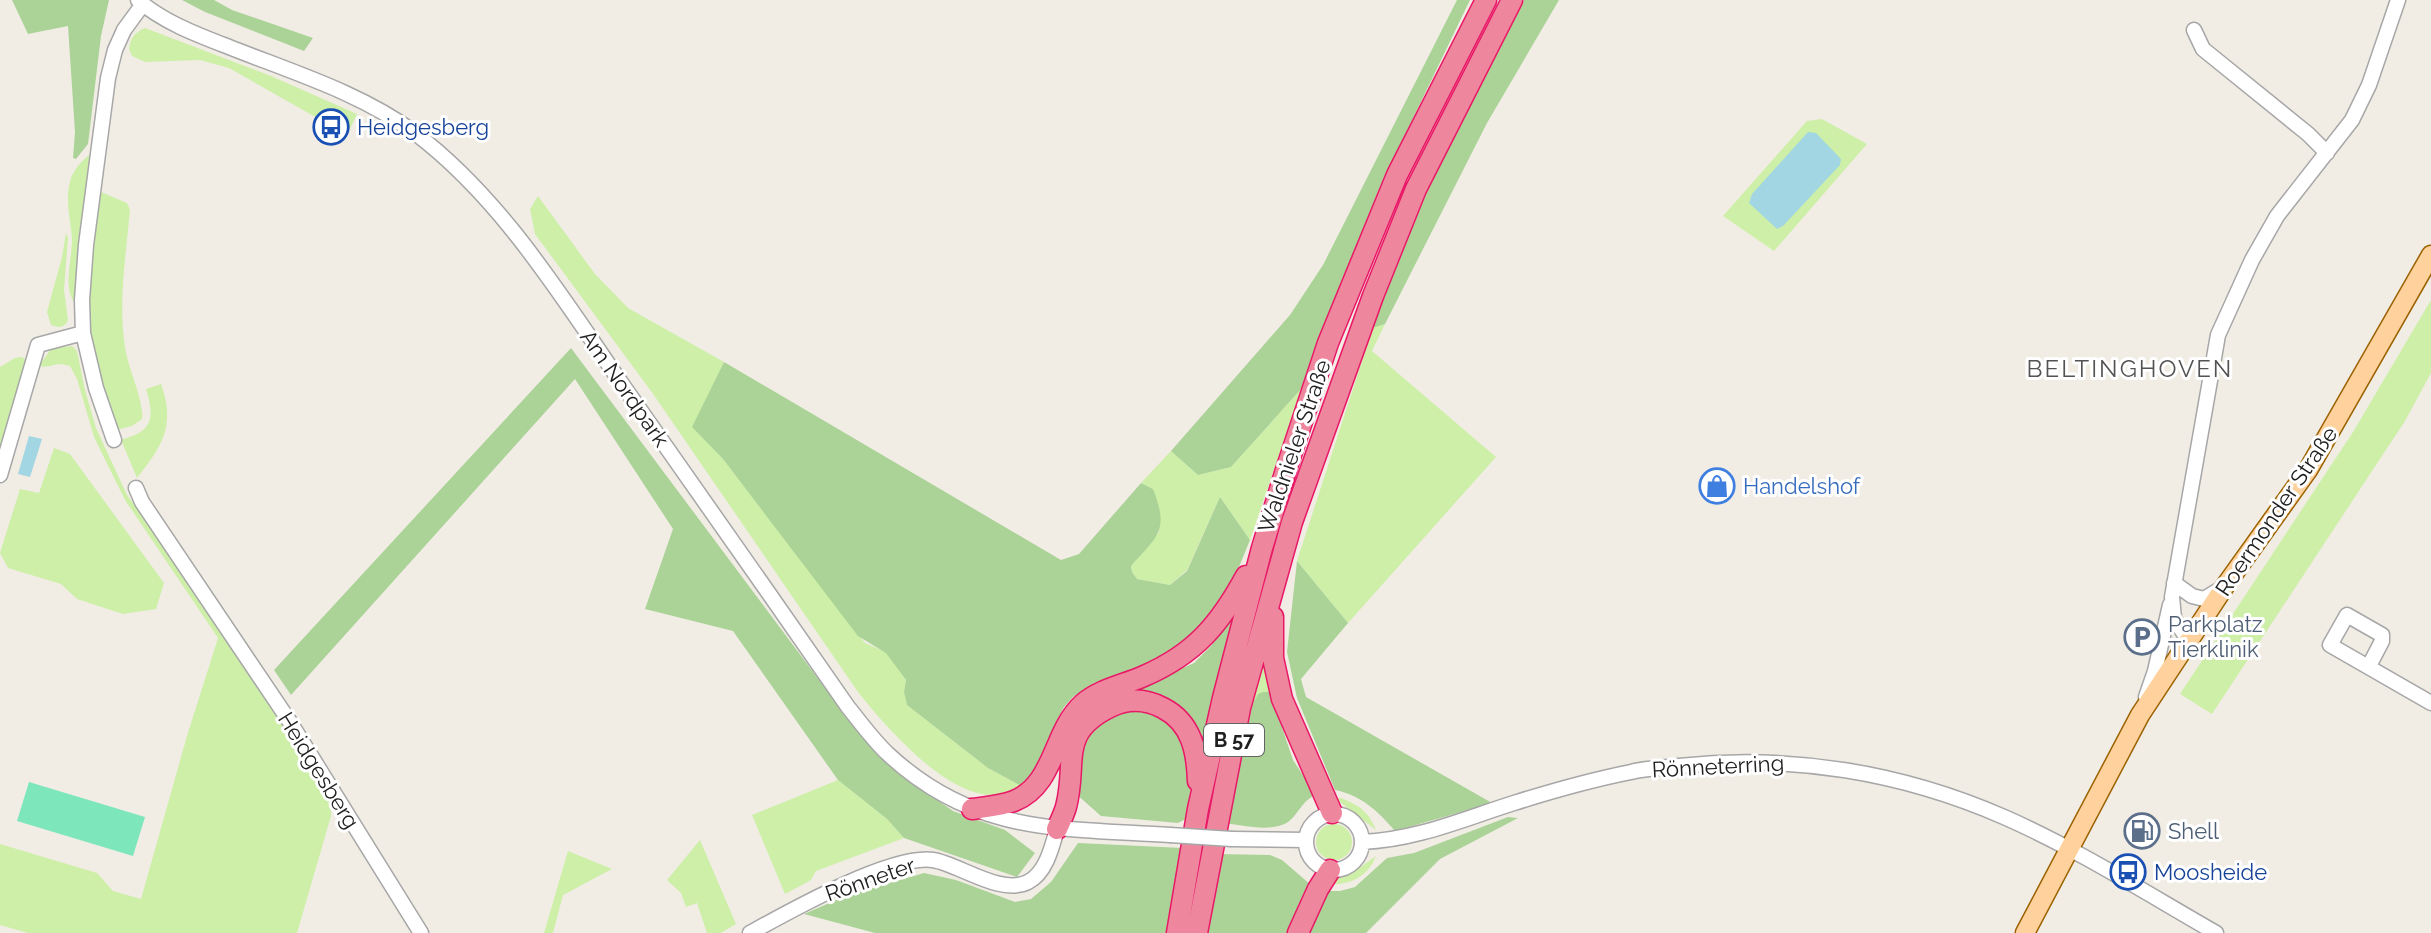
<svg xmlns="http://www.w3.org/2000/svg" width="2431" height="933" font-family="Raleway,sans-serif">
<style>
.grass{fill:#cdefa7}
.forest{fill:#abd397}
.pitch{fill:#7de6ba}
.water{fill:#a2d6e2}
.lines{fill:none;stroke-linecap:round;stroke-linejoin:round}
.minor-casing{stroke:#a7a7a7;stroke-width:17}
.major-casing{stroke:#9b6200;stroke-width:21}
.highway-casing{stroke:#e91867;stroke-width:23}
.minor{stroke:#fff;stroke-width:14}
.major{stroke:#ffd19c;stroke-width:18}
.highway{stroke:#ee879e;stroke-width:20}
.minor-bridge-casing{stroke:#a7a7a7;stroke-width:17;stroke-linecap:butt}
.minor-bridge{stroke:#fff;stroke-width:14}
.labels{text-anchor:middle;stroke-width:6;stroke-linejoin:round;paint-order:stroke}
.shield{fill:#fff;stroke:#636363;stroke-width:2}
.shield-label{font-size:20px;font-weight:bold;fill:#202020}
.transit-label{font-size:22px;fill:#164399;stroke:#fff;text-anchor:start}
.street-label{font-size:22px;fill:#202020;stroke:#fff}
.shop-label{font-size:22px;fill:#366cbe;stroke:#fff;text-anchor:start}
.service-label{font-size:22px;fill:#4e5e75;stroke:#fff;text-anchor:start}
.neighbourhood-label{font-size:24px;letter-spacing:2px;fill:#535353;stroke:#fff}
</style>
<rect width="100%" height="100%" fill="#f1ede5"/>
<path class="grass" d="M145,28L271,76L357,114L347,135L229,68L200,60L145,62L132,56L129,49C131,37 134,33 145,28Z
M1822,119L1867,144L1774,251L1723,216L1807,121Z
M91,154L78,247L74,302C63,286 72,259 72,240C71,218 64,201 71,178C75,168 83,159 91,154Z
M101,192L127,203L130,210C126,255 118,302 125,347C128,369 144,400 142,419L132,426L116,430C110,408 101,387 96,365C83,308 92,249 101,192Z
M538,196L595,274L628,308L724,362L693,427L723,459L865,643L886,652L906,680L904,692L907,705L988,768L1021,786C1011,790 1001,795 991,795C944,794 885,726 858,692L651,391L535,234L530,209Z
M66,233L68,238L64,290L68,320C65,328 58,328 51,325L47,312L62,257Z
M2431,300V373L2405,421L2212,714L2180,694L2353,432Z
M1385,324L1372,351L1496,457L1348,623L1297,561L1373,327Z
M72,346L77,351L85,390L96,428L127,495L173,556L331,800V816L297,933H28L0,925V844L97,873L113,891L141,899L187,736L218,638L125,500L94,437L77,379L70,366C53,361 52,369 39,366L51,349Z
M22,357L26,360L6,440L0,448V367L15,358Z
M161,384C176,426 162,446 137,478L121,440C153,431 155,419 146,389Z
M1302,388L1250,540L1220,497L1187,570L1170,585L1137,579L1132,572L1131,566L1159,532L1153,489L1141,483L1171,451L1198,475L1231,467Z
M54,448L70,454L164,583L156,609L123,614L77,599L61,584L8,568L0,553L20,489L39,493Z
M1262,649L1270,692H1263L1244,721Z
M838,780L887,819L904,838L816,871L811,880L785,894L752,815Z
M1341,798C1359,805 1369,812 1376,830L1336,799Z
M1316 842a18 18 0 1 1 36 0a18 18 0 1 1-36 0Z
M700,840L736,924L721,933H707L697,903L686,907L681,893L667,880Z
M568,851L612,869L563,895L553,933H544Z
M1376,856C1368,877 1349,886 1327,884L1336,878L1351,874Z"/>
<path class="forest" d="M12,0H109L101,36L88,144L76,159L73,158L75,132L68,26L28,34Z
M182,0H214L232,10L313,38L304,51L205,12Z
M1457,0H1470L1379,189L1302,388L1231,467L1198,475L1171,451L1290,315L1323,265Z
M1524,0H1559L1487,123L1385,324L1372,328C1410,214 1468,105 1524,0Z
M571,348L837,704L894,770L953,811L1005,830L1035,853L1017,877L904,838L887,819L838,780L733,631L645,609L673,529L575,379L291,695L274,670Z
M724,362L1061,560L1079,554L1141,483L1153,489C1169,530 1159,535 1131,566L1132,572L1137,579L1170,585L1187,571L1220,497L1250,540L1232,584L1189,643L1145,667L1095,683L1073,697L1064,707L1056,722L1039,767L1021,786L988,768L907,705L904,692L906,680L886,653L858,636L723,459L692,427Z
M1297,561L1348,623L1301,679L1306,697L1492,803L1395,831C1378,811 1361,795 1335,790L1297,698L1287,652Z
M1240,607L1202,752L1191,729L1118,698L1194,663L1211,646Z
M1263,692H1270L1293,760L1316,795C1302,800 1299,814 1288,822C1271,833 1242,825 1224,823L1244,721L1258,694Z
M1145,707L1176,723L1193,773L1186,819L1178,823L1101,816L1075,793L1078,745L1113,711Z
M1508,817L1518,818L1440,859L1366,933H1204L1217,854L1270,855L1282,860L1311,885L1325,891H1340L1355,887L1387,858L1414,853Z
M1078,843L1183,848L1167,933H875L804,914L848,895L924,873L956,880L1015,902L1031,899L1051,882Z"/>
<path class="pitch" d="M29,782L145,817L133,856L17,821Z"/>
<path class="water" d="M1808,132L1816,133L1841,159L1840,165L1783,226L1777,229L1749,203L1752,194Z
M29,436L42,439L30,477L18,474Z"/>
<g class="lines">
<defs>
<path id="minor" d="M138,0C163,22 198,35 229,47C292,72 361,93 415,133C502,199 561,296 622,384C698,492 773,599 848,707C861,723 873,740 888,754C975,835 1060,828 1170,835
M2194,30L2203,49L2308,134L2327,153
M114,440L96,388L83,333L82,300L86,245L108,78L115,50L124,30L143,4
M0,475L38,345L83,333
M136,488L142,502L290,722L421,933
M2174,583L2192,596L2204,599L2222,588
M2188,640L2174,618L2172,597L2218,335L2252,260L2277,216L2352,120L2369,85L2398,0
M2369,666L2382,641V635L2347,615L2330,645L2431,703
M2146,697L2155,671L2170,605
M1306 842a28 28 0 1 1 56 0a28 28 0 1 1-56 0Z
M1232,839L1305,840
M1362,842C1416,840 1463,819 1514,803C1552,791 1591,780 1631,772C1646,768 1663,768 1679,766C1790,754 1901,772 2004,817C2077,849 2146,893 2216,933
M750,933C788,912 891,854 933,860C959,864 1001,896 1028,882C1046,873 1052,847 1057,829"/>
<path id="major" d="M2025,933L2140,715L2225,586L2308,470L2431,255"/>
<path id="highway" d="M1273,617V658L1282,699L1332,813
M972,809C986,807 1001,806 1014,801C1055,785 1053,731 1083,704C1100,689 1124,685 1144,676C1195,654 1220,624 1246,576
M1057,829C1060,822 1064,814 1066,807C1078,762 1057,733 1110,707C1128,698 1146,699 1163,708C1192,723 1197,752 1198,781
M1177,933L1198,809L1223,698L1262,548L1285,473L1328,343L1397,175L1486,0
M1197,933L1240,708L1292,522L1373,296L1416,189L1512,0
M1298,933L1318,889L1330,870"/>
</defs>
<use href="#minor" class="minor-casing"/>
<use href="#major" class="major-casing"/>
<use href="#highway" class="highway-casing"/>
<use href="#minor" class="minor"/>
<use href="#major" class="major"/>
<use href="#highway" class="highway"/>
<defs>
<path id="minor-bridge" d="M1170,835L1232,839"/>
</defs>
<use href="#minor-bridge" class="minor-bridge-casing"/>
<use href="#minor-bridge" class="minor-bridge"/>
</g>
<defs>
<symbol id="bus-ring" viewBox="-11 -11 22 22"><circle r="9.5" fill="#fff" stroke="#1a4fb4" stroke-width="1.5"/><path d="M-5-6H5V4H4V6H2V4H-2V6H-4V4H-5ZM-3.5-4V0h7V-4ZM-3.5 1.2v1.5H-2V1.2ZM2 1.2v1.5H3.5V1.2Z" fill="#1a4fb4"/></symbol>
<symbol id="shop-ring" viewBox="-11 -11 22 22"><circle r="9.5" fill="#fff" stroke="#3f7fe0" stroke-width="1.5"/><path d="M-5-2.5h2.3a2.7 3.5 0 0 1 5.4 0H5L5.5 6h-11ZM-1.5-2.5h3a1.5 2.3 0 0 0-3 0Z" fill="#3f7fe0"/></symbol>
<symbol id="parking-ring" viewBox="-11 -11 22 22"><circle r="9.5" fill="#fff" stroke="#5c6f8a" stroke-width="1.5"/><path d="M-3.5-5.5H1a3.5 3.5 0 0 1 0 7H-1V5.5H-3.5ZM-1-3.4V-.6H.8a1.4 1.4 0 0 0 0-2.8Z" fill="#5c6f8a"/></symbol>
<symbol id="fuel-ring" viewBox="-11 -11 22 22"><circle r="9.5" fill="#fff" stroke="#5c6f8a" stroke-width="1.5"/><path d="M-5.5-6h7V0h2V4h1.3V-2.5L3-4.5l.8-.8L6-3V5H2.5V1h-1V6h-7ZM-4.2-4.7v3.2H.2V-4.7Z" fill="#5c6f8a"/></symbol>
</defs>
<g fill-rule="evenodd">
<use href="#bus-ring" x="311" y="107" width="40" height="40"/>
<use href="#shop-ring" x="1697" y="466" width="40" height="40"/>
<use href="#parking-ring" x="2122" y="617" width="40" height="40"/>
<use href="#fuel-ring" x="2122" y="811" width="40" height="40"/>
<use href="#bus-ring" x="2108" y="852" width="40" height="40"/>
</g>
<g class="labels">
<rect class="shield" x="1204" y="724" width="60" height="32" rx="6"/>
<g class="shield-label">
<text x="1234" y="747">B 57</text>
</g>
<g class="transit-label">
<text x="357" y="135">Heidgesberg</text>
<text x="2154" y="880">Moosheide</text>
</g>
<g class="street-label">
<text transform="translate(625 388) rotate(55)" y="8">Am Nordpark</text>
<text transform="translate(1294 446) rotate(-71)" y="8">Waldnieler Straße</text>
<text transform="translate(2276 511) rotate(-56)" y="8">Roermonder Straße</text>
<text transform="translate(1718 766) rotate(-3)" y="8">Rönneterring</text>
<text transform="translate(319 770) rotate(58)" y="8">Heidgesberg</text>
<text transform="translate(870 879) rotate(-19)" y="8">Rönneter</text>
</g>
<g class="shop-label">
<text x="1743" y="494">Handelshof</text>
</g>
<g class="service-label">
<text x="2168" y="632">Parkplatz<tspan x="2168" dy="25">Tierklinik</tspan></text>
<text x="2168" y="839">Shell</text>
</g>
<g class="neighbourhood-label">
<text x="2130" y="377">BELTINGHOVEN</text>
</g>
</g>
</svg>
